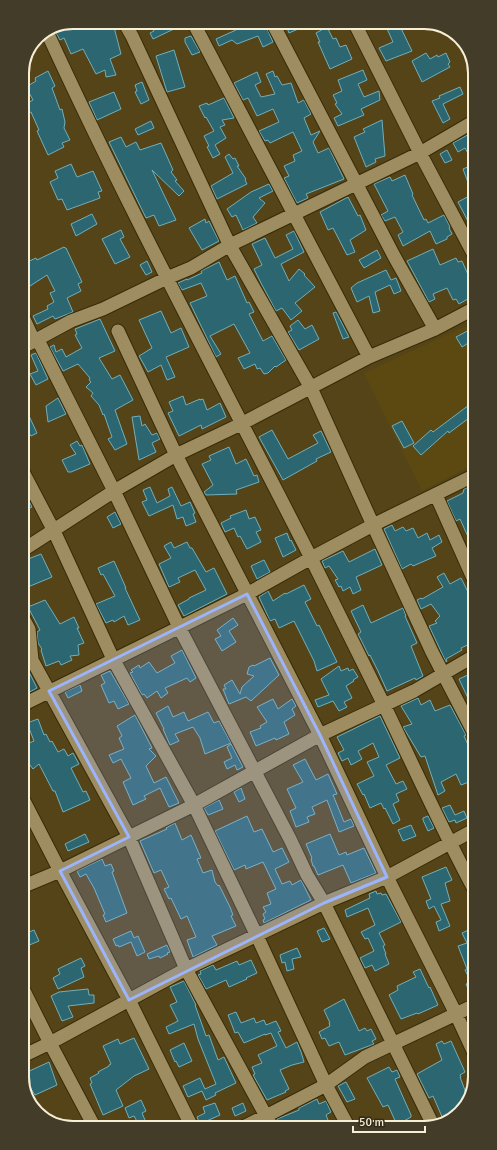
<svg xmlns="http://www.w3.org/2000/svg" width="497" height="1150" font-family="Signika,sans-serif">
<style>
.built{fill:#5c4912}
.building{fill:#2c6670;stroke:#72afba}
.lines{fill:none;stroke-linecap:round;stroke-linejoin:round}
.minor-casing{stroke:#372b08;stroke-width:15}
.minor{stroke:#9e8d60;stroke-width:13}
.marked{fill:#9cb4fd;fill-opacity:0.2;stroke:#9cb4fd;stroke-width:3;stroke-linejoin:round}
.rim{fill:none;stroke:#f7eed6;stroke-width:2}
</style>
<rect width="100%" height="100%" fill="#544418"/>
<path class="built" d="M473,323V465L422,491L364,373Z"/>
<path class="building" d="M74,22H104L107,29L114,27L121,54L110,59L116,75L106,77L105,70L96,74L83,49L71,54L64,38L60,40L56,33L74,25Z
M149,22H158L160,28L173,22L176,28L153,39L150,33L154,31Z
M233,22H264L273,42L263,47L258,36L237,44L232,40L219,46L216,39L236,30Z
M292,22H314L289,33L286,25Z
M384,22H398L412,51L386,61L379,48L393,42Z
M327,27L333,39L336,38L340,47L346,45L352,59L330,69L318,42H320L316,33Z
M191,36L200,52L192,55L185,42V38Z
M174,50L185,87L167,92L156,56Z
M426,53L430,59L437,55L438,57L446,53L450,62L448,64L450,67L422,82L412,61Z
M363,70L367,80L358,84L364,97L379,91L380,100L361,109L364,115L338,126L334,118L342,114L335,104L337,103L333,95L342,91L338,80Z
M48,71L55,86L52,88L60,110L62,109L65,122L64,128L70,140L62,143L64,147L48,155L37,131L39,130L31,112L28,113L24,105L33,100L26,87L36,81L35,78Z
M273,71L275,77L277,76L282,85L291,83L298,103L304,100L311,114L304,118L311,135L320,131L313,142L318,153L329,148L344,179L306,194L308,198L297,203L284,178L289,176L284,166L295,161L293,155L302,151L293,132L270,143L268,140L265,141L259,131L279,122L273,109L257,116L248,98L243,100L234,83L257,72L261,82L255,85L261,97L275,94L266,74Z
M142,82L149,100L141,104L135,92L137,91L135,85Z
M460,87L463,94L443,104L450,119L443,123L432,101L440,98L439,96Z
M114,92L121,109L97,120L89,102Z
M224,98L234,118L222,120L225,125L220,127L226,138L215,145L220,154L213,158L207,147L209,146L204,136L214,131L206,117L205,118L199,106L207,103L208,105Z
M382,120L385,156L375,159L376,162L366,167L354,137L365,132L363,129Z
M151,121L154,128L138,135L135,129Z
M473,132V162L465,148L458,152L453,143Z
M121,137L126,147L136,142L140,150L161,143L173,170L171,172L177,180L175,181L184,191L179,196L152,170L176,220L159,226L154,215L146,218L109,142Z
M447,150L452,160L445,163L440,154Z
M229,154L233,159L235,158L239,166H237L246,179L245,180L247,184L217,199L211,186L233,173L225,157Z
M71,164L77,177L93,171L102,191L98,192L100,198L67,210L62,199L58,200L50,182L58,178L55,171Z
M470,166L473,172L472,193L463,169Z
M405,175L413,194L412,195L424,220L426,219L428,223L444,215L450,227L449,228L452,234L447,237V239L436,244L430,231L403,246L398,235L403,232L395,217L385,221L381,215L388,211L374,184L390,177L392,181Z
M269,184L273,191L259,198L265,203L253,217L257,223L243,230L236,215L232,217L227,209L251,192Z
M473,194V231L458,202Z
M348,197L358,216L360,215L366,230L350,240L355,252L347,255L333,228L328,230L320,212Z
M92,214L97,224L76,236L71,224Z
M205,219L206,223L209,221L219,241L202,250L189,228Z
M121,230L124,237L120,239L130,257L115,264L102,239Z
M294,231L304,252L281,264L289,281L299,269L305,274L304,275L315,287L295,303L302,311L291,320L282,308L276,311L262,285L254,269L262,265L252,244L265,238L275,258L293,249L286,235Z
M64,247L65,248H66L82,282L78,284L81,291L67,298L73,312L55,319L53,316L37,324L33,316L48,309L47,306L54,302L50,293L55,291L47,275L30,286L26,278L23,279V264L36,258L37,260Z
M433,249L440,265L456,258L458,262L462,261L469,277L473,275V284L470,286L473,291V296L459,304L456,299L453,300L447,288L433,294L435,299L429,302L407,261Z
M377,250L381,258L364,268L359,260Z
M147,261L152,272L146,275L140,265Z
M219,262L227,280L235,276L247,303L249,302L254,312L249,314L263,341L272,336L286,360L276,367L275,366L268,373L264,374L260,368L257,369L255,364L244,369L238,358L250,353L234,324L210,336L221,354L216,357L190,303L207,296L201,283L182,290L178,283L187,279V280L202,273L201,271Z
M386,270L391,280L396,278L401,291L394,294L390,285L375,292L380,311L373,313L369,296L357,302L351,288L357,283Z
M161,311L171,333L181,328L189,347L166,357L175,377L167,380L161,365L148,372L139,356L152,348L139,320Z
M336,312L349,337L343,339L333,313Z
M100,319L115,351L99,358L112,379L120,375L133,400L115,410L127,444L115,450L108,439L112,437L104,414L103,415L99,405L91,396L93,393L86,387L91,382L89,380L90,378L78,364L63,371L50,347L54,345L56,352L62,349L66,357L82,348L75,335L77,334L75,329Z
M298,320L305,329L312,325L319,339L299,350L288,332L292,330L290,326Z
M473,328V340L462,347L456,337Z
M36,353L48,379L36,385L30,374L38,371L31,355Z
M183,396L186,405L200,399V400L203,399L207,410L220,403L226,417L202,429L201,425L179,436L168,413L173,411L169,402Z
M58,398L66,414L48,422L46,406Z
M473,402V415L449,433L448,431L421,455L413,446L431,430L433,432Z
M23,403L37,433L31,436L29,433L23,435Z
M140,416L142,426L145,424L152,435L157,433L160,439L152,443L156,452L139,460L132,417Z
M402,421L414,443L404,448L392,426Z
M272,430L288,459L318,443L313,435L321,431L331,452L316,459L317,461L283,480L259,437Z
M77,441L80,446L82,445L90,464L71,472H68L62,460L76,454L70,445Z
M229,447L236,464L246,459L254,476L257,475L259,482L236,490L237,494L206,495L204,492L213,485L202,464L211,460L209,456Z
M473,485L474,498V550L460,519L456,521L447,501L463,493L464,489Z
M150,487L157,503L170,496L168,489L172,487L181,506L190,502L195,513L193,514L196,522L186,526L183,517L177,519L173,505L149,516L142,502L147,500L143,490Z
M23,489L32,507L25,510L23,506Z
M246,510L249,519L255,517L261,530L256,532L261,542L247,549L240,536L238,537L234,528L225,532L221,523L231,518L230,516Z
M115,512L121,524L113,528L107,517Z
M392,525L395,531L403,527L406,531L413,528L418,538L427,533L430,540L439,535L442,542L432,548L436,556L413,566L411,564L402,569L384,529Z
M287,533L290,541L291,540L296,550L283,557L275,538Z
M171,542L174,548L187,542L190,548H192L206,572L214,568L227,594L184,616L178,605L189,599V598L206,590L195,570L178,578L180,582L169,587L159,564L171,558L164,546Z
M375,549L382,565L356,577L361,590L353,594L350,587L343,591L341,586L339,587L335,580L338,579L329,566L325,568L322,561L343,551L349,562Z
M41,554L52,577L23,589V561Z
M264,560L270,572L257,579L251,566Z
M114,561L126,588H125L140,620L128,625L124,616L114,622L113,620L106,623L96,604L115,596L103,574L101,575L98,568Z
M444,573L450,584L461,578L471,598L474,596V621L470,623L474,632V642L461,648L462,650L446,659L447,661L446,662L429,626L437,623L435,621L440,616L431,604L421,609L417,600L421,598L422,599L443,587L437,577Z
M304,585L311,599L305,602L317,626L319,625L337,662L317,671L314,661L294,621L279,628L275,619L270,621L259,597L268,591L273,601L285,593L286,594Z
M45,600L60,624L74,617L79,628H77L84,643L78,645L79,655L70,656L72,660L61,665L59,661L46,666L41,650L42,649L38,643L37,632L40,630L28,607Z
M363,605L371,623L403,608L406,616H405L417,643L411,646L423,676L416,680L415,678L387,691L378,671L370,655L369,656L358,634L361,632L351,611Z
M233,618L238,625L229,631L236,642L222,651L215,639L221,636L217,630Z
M182,650L196,678L190,682L187,678L165,688L168,693L161,698L157,691L147,698L144,694L142,695L130,673L133,672L131,670L139,665L140,668L149,662L157,673L175,663L171,656Z
M270,658L279,675L251,701L246,697L229,704L223,689H226L224,685L232,680L240,694L242,687L254,676L247,674L249,667L253,665L254,666Z
M24,662L37,688L24,695Z
M339,666L341,671L348,668L349,671L353,669L358,677L353,680L354,681L346,686L352,698L344,702L347,707L339,711L333,701L318,707L315,700L329,695L321,679Z
M110,671L129,704L118,709L114,701L109,703L101,685L105,683L101,675Z
M470,674L471,676L474,675V711L459,679Z
M80,685L82,691L68,698L65,692Z
M418,698L421,705L430,700L435,711L450,705L466,735L464,736L474,758V780L461,785L456,774L441,782L445,791L438,795L425,756L421,757L403,727L412,724L401,706Z
M273,699L278,709L292,699L296,706L292,709L295,715L284,722L289,734L276,740L275,738L256,746L250,732L261,728L260,726L267,722L257,707Z
M168,706L173,717L184,712L188,721L208,712L214,723L219,721L231,743L205,754L200,738L193,727L175,734L179,741L170,745L163,729H164L156,713Z
M135,715L152,748L149,749L156,756L146,766L154,783L166,777L179,803L169,807L160,788L144,796L146,799L133,805L123,782L131,778L121,759L113,763L109,755L124,749L119,738L122,736L117,726Z
M380,716L400,758L386,765L396,784L403,781L407,789L396,794L399,801L393,804L400,820L393,824L385,808L384,809L381,803L370,808L364,794L363,795L357,784L374,776L367,762L379,757L373,743L358,751L362,759L351,765L348,758L342,761L338,753L344,750L337,737Z
M38,719L44,735L46,734L50,742L52,741L58,752L64,749L68,756L73,753L79,764L71,768L83,792L86,791L90,800L63,812L55,791H53L39,764L33,769L24,757V745L34,741L27,723Z
M231,744L243,767L237,770L235,765L227,769L224,762L232,758L227,747Z
M305,759L316,780L328,774L337,794L333,795L344,822L351,819L354,826L339,832L327,800L312,807L315,814L307,817L309,822L296,827L290,811L296,808L287,789L303,782L293,765Z
M241,788L245,799L239,802L234,792Z
M219,800L223,809L208,815L204,808Z
M450,805L455,815L464,811L467,818L456,823L455,820L449,822L442,808Z
M247,816L254,832L262,829L273,852L282,848L289,862L275,869L282,884L290,881L292,885L301,880L311,900L264,923L263,920L265,919L263,914L266,912L263,907L271,904L267,893L276,889L263,862L246,869L245,865L234,870L215,831Z
M428,816L434,828L428,831L423,820V818Z
M175,823L182,840L191,835L201,858L197,859L203,873L212,870L215,882L218,886L219,885L230,907L233,915L231,916L236,926L212,936L217,945L193,957L187,940L196,937L187,916L181,919L171,898L169,899L164,889L169,887L161,870L154,873L140,841L167,829L166,828Z
M411,825L416,836L403,841L398,830Z
M85,834L89,842L68,851L65,844Z
M330,834L339,855L346,852L347,855L364,848L376,873L351,883L343,865L318,875L314,866H313L311,859L312,858L306,844Z
M102,859L105,866L111,864L114,871L112,872L127,913L106,922L103,915L105,914L94,888L86,874L80,877L77,871Z
M446,867L452,880L445,883L450,901L441,904L450,926L439,931L436,922L441,920L434,906L429,909L426,901L431,899L422,877Z
M376,891L377,894L381,893L382,895L386,894L401,922L379,933L385,945L383,946L386,954H385L389,964L375,971L372,965L365,968L360,958L374,951L368,938L365,939L361,932L375,925L368,908L347,917L345,910L370,898L369,894Z
M475,927V997L472,998L466,984L471,982L465,970L467,969L458,946L467,943L462,933Z
M324,928L330,939L322,942L317,931Z
M34,930L39,941L27,946L24,940V934Z
M131,931L134,938L138,936L145,952L137,956L131,942L119,947L118,945L116,946L113,939Z
M167,945L170,952L167,953L168,954L160,958L159,956L149,959L147,954Z
M297,948L301,957L292,959L294,969L287,971L285,962L282,963L280,955Z
M81,958L85,966L81,968L84,977L58,989L53,978L60,974L58,969Z
M251,960L257,973L246,978L247,979L229,987L226,980L206,989L198,975L201,974L200,971L213,965L216,970L237,961L239,965Z
M420,969L429,988L430,987L438,1005L418,1014L417,1013L401,1019L389,995L398,990L397,986L416,977L413,972Z
M184,981L196,1005H195L206,1036L209,1035L218,1060L224,1057L236,1083L215,1093L216,1095L206,1100L202,1091L188,1097L183,1086L200,1078L205,1089L216,1084L198,1039L194,1024L169,1034L166,1027L178,1021L170,1005L177,1002L170,987Z
M88,989L89,995H94V1003L68,1006L73,1017L62,1021L51,996L59,992Z
M344,999L359,1031L365,1028L367,1031L371,1029L376,1039L372,1041L374,1044L345,1055L339,1042L329,1046L325,1038L322,1039L319,1032L330,1026L329,1023H330L324,1010Z
M236,1012L241,1023L254,1018L256,1023L264,1020L266,1025L276,1021L281,1031L278,1032L286,1048L297,1042L301,1052L304,1062L292,1065L280,1070L289,1089L285,1091L286,1092L267,1100L253,1075L255,1074L252,1067L262,1063L258,1055L277,1046L271,1033L265,1035V1034L244,1043L238,1032L235,1033L228,1015Z
M134,1038L149,1069L134,1076L116,1090L123,1106L103,1115L90,1084L92,1083L90,1078L99,1073L98,1072L109,1066V1065L111,1064L103,1046L118,1039L120,1044Z
M442,1041L444,1044L451,1041L465,1072L460,1075L461,1077H460L466,1093L465,1094L468,1099L460,1105L463,1109L443,1119L433,1096L429,1098L417,1074L442,1060L436,1044Z
M184,1043L192,1061L179,1067L176,1061L175,1062L170,1050Z
M49,1062L57,1085L35,1095L31,1089L28,1090L25,1083V1073Z
M389,1067L392,1072L397,1070L400,1077L395,1079L411,1115V1117L397,1125L388,1105L383,1107L367,1078Z
M346,1082L355,1099L347,1102L338,1086Z
M317,1099L319,1104L326,1101L331,1112L326,1115L328,1120L324,1122L325,1126H280L277,1119L299,1110V1108Z
M141,1100L146,1111L142,1113L148,1127H140L134,1116L129,1118L125,1108Z
M215,1103L220,1115L200,1124L197,1117L205,1113L203,1107Z
M243,1103L246,1111L235,1116L232,1108Z"/>
<g class="lines">
<defs>
<path id="minor" d="M124,22L132,36L230,246L311,388L373,525L432,652L474,733
M193,22L369,357
M272,22L394,256L435,329
M354,22L420,153L473,253
M47,32C129,211 222,383 311,558C335,607 360,656 384,705C414,767 442,830 475,891
M23,317L34,341
M118,331L176,455L320,735L387,877L456,1014L475,1055
M41,346L114,491L179,627L290,839L307,875L324,903L433,1125
M23,347L71,321L103,309L167,278L191,268L230,245L420,153L473,122
M23,472L54,531L113,659L194,805L257,936L326,1085L348,1126
M436,495L474,580
M23,550L114,491L176,455L241,424L369,357L435,329L473,309
M23,618L29,629L32,660L129,837L186,969L272,1127
M24,704L247,594L311,558L373,525L473,476
M24,801L60,871L129,1000L192,1127
M24,886L60,871L194,805L320,735L414,691L474,656
M24,991L50,1043L95,1128
M25,1055L50,1043L186,969L324,903L387,877L474,830
M243,1127L266,1116L326,1085L365,1057L475,1005"/>
</defs>
<use href="#minor" class="minor-casing"/>
<use href="#minor" class="minor"/>
</g>
<path class="marked" d="M247,594L320,735L387,877L324,903L129,1000L60,871L129,837L49,691Z"/>
<path d="M0 0H497V1150H0ZM73 29H424A44 44 0 0 1 468 73V1077A44 44 0 0 1 424 1121H73A44 44 0 0 1 29 1077V73A44 44 0 0 1 73 29Z" fill="#433c28" fill-rule="evenodd"/>
<path class="rim" d="M73 29H424A44 44 0 0 1 468 73V1077A44 44 0 0 1 424 1121H73A44 44 0 0 1 29 1077V73A44 44 0 0 1 73 29Z"/>
<path d="M353 1126v6h72v-6" fill="none" stroke="#f7eed6" stroke-width="2"/>
<text x="359" y="1126" font-size="12" fill="#f7eed6" stroke="#332c19" stroke-width="3" paint-order="stroke">50 m</text>
</svg>
